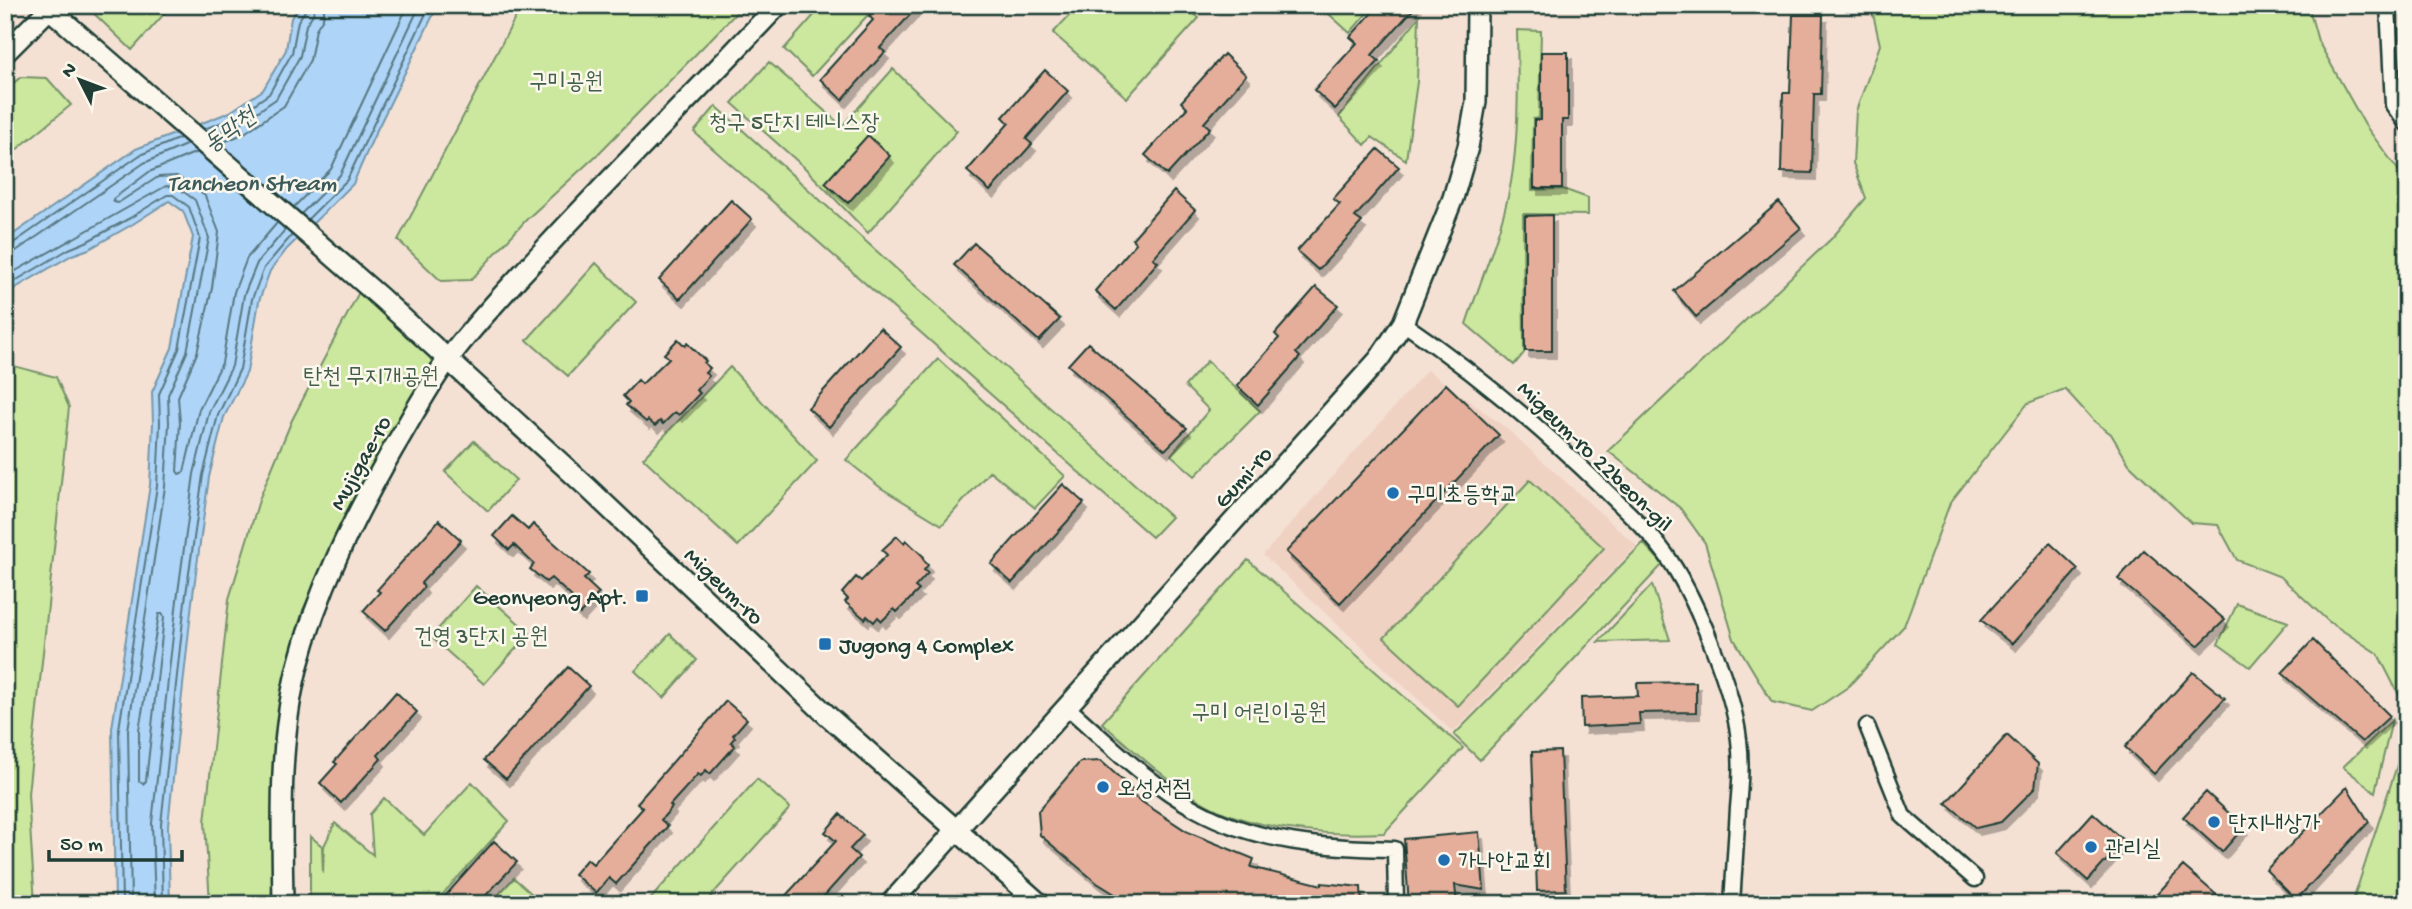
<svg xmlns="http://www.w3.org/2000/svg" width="2412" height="909" font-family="'Gochi Hand','Poor Story',sans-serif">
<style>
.built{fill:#f0d2c3}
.green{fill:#cce79e;stroke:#769269;stroke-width:2}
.water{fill:#aed4f8;stroke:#7598aa;stroke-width:2}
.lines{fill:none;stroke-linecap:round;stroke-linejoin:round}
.shore{stroke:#587982;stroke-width:2}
.building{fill:#e5ae9b;stroke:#1f3d34;stroke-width:2;filter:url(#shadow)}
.street-casing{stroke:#1f3d34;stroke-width:19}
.secondary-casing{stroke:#1f3d34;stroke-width:24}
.street{stroke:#fbf7ec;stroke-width:14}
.secondary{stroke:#fbf7ec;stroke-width:19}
.poi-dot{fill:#1f6fb2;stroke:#fbf7ec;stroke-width:2.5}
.labels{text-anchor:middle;stroke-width:5;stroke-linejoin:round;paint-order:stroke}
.park-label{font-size:23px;fill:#425f49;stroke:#fbf7ec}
.street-label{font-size:23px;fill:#1f3d34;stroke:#fbf7ec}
.poi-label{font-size:23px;fill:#1f3d34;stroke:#fbf7ec;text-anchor:start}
.water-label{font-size:24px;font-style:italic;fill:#3c5b5b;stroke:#fbf7ec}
</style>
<defs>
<filter id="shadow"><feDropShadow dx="4" dy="7" stdDeviation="0" flood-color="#0004"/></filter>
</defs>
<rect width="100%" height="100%" fill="#f4e1d4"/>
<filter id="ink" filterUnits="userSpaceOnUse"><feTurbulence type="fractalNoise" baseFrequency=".0143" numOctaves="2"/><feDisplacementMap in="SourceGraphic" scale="14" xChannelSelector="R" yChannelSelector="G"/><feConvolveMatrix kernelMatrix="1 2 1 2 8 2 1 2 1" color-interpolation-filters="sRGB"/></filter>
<g filter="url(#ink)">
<path class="built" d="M1427,370L1505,427L1637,546L1453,732L1263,555Z"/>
<path class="green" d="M85,5H172L132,50Z
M522,5H744L598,154L527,219L471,280L441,281L398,240Z
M823,5H877L812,76L784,49Z
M1079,5H1184L1199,18L1127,98L1053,33Z
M1319,5H1374L1350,33Z
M1871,5H2308L2318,41L2365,125L2407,182V904H2352L2401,753L2404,705L2378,654L2328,621L2281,577L2237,560L2218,525L2191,523L2129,464L2111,434L2094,421L2065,389L2028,403L1950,503L1904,626L1848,687L1812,711L1772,702L1734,639L1705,543L1680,508L1608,451L1832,238L1866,198L1853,163L1856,111L1880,45Z
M1419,17L1417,82L1406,160L1372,137L1365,145L1339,117Z
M1517,30L1541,31L1539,118L1533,119L1532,190L1563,189L1588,198V215L1523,214L1524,353L1514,365L1466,324C1482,276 1507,219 1513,169C1519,124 1518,76 1517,30Z
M769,62L842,126L893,69L957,131L868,233L805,168L732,103Z
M21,77L47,78L71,105L5,159V90Z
M716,106L1171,517L1152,537L694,132Z
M596,263L636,302L568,376L527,340Z
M359,292L436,361L368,473L303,610L282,700L271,904H210L205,822L229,599L260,497L292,420Z
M938,359L1065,476L1035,508L990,471L942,525L881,488L846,460Z
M1207,361L1260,411L1195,476L1171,455L1209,410L1185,386Z
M6,364L56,377L69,407L28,794L35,904H5Z
M730,367L817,461L738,546L643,458Z
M474,441L516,480L488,511L445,472Z
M1530,480L1604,548L1458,706L1384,638Z
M1643,543L1663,564L1480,760L1454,735Z
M1248,560L1463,748L1384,833C1329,836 1247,830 1199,800C1164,779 1133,750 1102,723Z
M1652,585L1670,640L1598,642Z
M476,586L530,633L484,684L431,637Z
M2237,604L2288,622L2250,667L2218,644Z
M670,634L697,660L664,698L635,671Z
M2392,720L2375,792L2343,767Z
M757,779L790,808L704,904H646Z
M472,782L509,821L434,904H310V836L322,846L323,873L324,846L335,823L373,855L370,814L384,798L424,835Z
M514,878L543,904H490Z"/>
<path class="water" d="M301,5H438L373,138L353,184L287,249L270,271L259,301L247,372L224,417L209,477L192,602L168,825L170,904H115L112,728L150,485L153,423L152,392L172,348L193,237L183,211L169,201L133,224L89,249L72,255L5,294V240L136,149L230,112L263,90L286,50L291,18Z"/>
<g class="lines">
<path class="shore" d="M204,129L234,118L269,94L292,53L298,21L305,11L306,5
M212,135L238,125L276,99L300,56L306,25L313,14L315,5
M221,143L243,134L284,106L310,60L316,29L323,18L325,5
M197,152L149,172L113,199L114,202L118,203L158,177L177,176L205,196L219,232L212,288L197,353L178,397L180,423L177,471L179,474L184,472L199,409L222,363L234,292L247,258L277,223
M294,207L331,169L408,5
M301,214L340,175L420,5
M308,219L347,180L430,5
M5,245L12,244L140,155L180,138
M5,254L16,251L144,163L188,144
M5,277L166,186L177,187L195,200L209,238L187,352L168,395L169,423L165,487L128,730L131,904
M5,287L69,249L86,242L130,218L167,195H173L189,207L200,238L179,349L159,394L160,423L157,486L119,729L122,904
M159,614H163L164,617L146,781L143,784L139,781V730Z
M155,904L152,823L177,600L194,474L209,412L232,366L244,295L257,263L285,230
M163,904L161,824L185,601L203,475L218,415L240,369L252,299L264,268L292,235"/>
</g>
<path class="building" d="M879,5H919L880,48L885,52L842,100L820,79L873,20L869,16Z
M1379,5H1417L1372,55L1379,61L1335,109L1314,90L1357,43L1350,37Z
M1793,15H1823L1821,94H1814L1812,173L1781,172L1783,93H1790Z
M1541,52H1568V120H1562V188H1534V120H1541Z
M1224,54L1246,75L1204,123L1210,128L1167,175L1145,155L1187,108L1181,102Z
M1045,70L1068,91L1026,139L1032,144L990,191L967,171L1009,123L1003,117Z
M868,135L890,156L848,203L825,183Z
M1378,149L1399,167L1355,217L1362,222L1318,270L1297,251L1340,204L1333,199Z
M1174,191L1195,210L1153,258L1158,262L1116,310L1095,291L1136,243L1132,239Z
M731,200L752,219L680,299L659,280Z
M1779,202L1801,228L1696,317L1674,291Z
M1552,215V351H1525V216Z
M974,243L1060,319L1039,341L954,265Z
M1316,287L1338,305L1296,353L1300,357L1258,405L1237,386L1279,338L1275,334Z
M880,328L901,347L829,427L808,408Z
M678,339L685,346L687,343L706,361L704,363L710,368L705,373L709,376L696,390L700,393L679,415L675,412L663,424L660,421L655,426L648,420L646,422L626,405L629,402L623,396L638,380L642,384L669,358L664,354Z
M1088,343L1187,428L1165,450L1068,365Z
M1446,384L1499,435L1340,603L1286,552Z
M1063,484L1084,503L1012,583L991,564Z
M512,516L528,530L533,524L589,574L584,579L599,593L580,614L567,603L572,597L551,578L546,582L530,569L534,564L514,545L509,550L494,536Z
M439,520L461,540L421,583L424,587L385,631L363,611L380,592L377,590Z
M897,536L904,543L906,540L924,557L923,559L928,565L924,570L928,573L915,587L919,590L897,612L894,609L882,621L878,617L874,622L867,616L865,619L845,602L848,599L842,593L856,577L861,581L887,555L882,550Z
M2050,543L2078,569L2012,644L1981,620Z
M2144,550L2225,620L2198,646L2118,579Z
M2313,640L2390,716L2362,742L2282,673Z
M568,667L589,686L506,779L484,760Z
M2193,672L2225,698L2154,774L2125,747Z
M1696,682V712L1639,713L1640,724L1582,727L1581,698L1638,696L1637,683Z
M396,692L417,712L378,755L381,759L341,803L320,783L337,764L334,762Z
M726,701L747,719L733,735L735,737L731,742L735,746L710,774L706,770L701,776L698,774L670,805L672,807L661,820L668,826L616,884L609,878L596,893L574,874L587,859L593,864L643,808L637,803Z
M2007,735L2038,764L2035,788L2001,822L1976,828L1946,803Z
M1560,751L1566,890L1537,891L1532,752Z
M1101,761L1133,790L1130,794L1188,832L1254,859L1251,867L1322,885V883L1361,887L1362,904H1131L1097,883L1040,835L1038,811L1080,762Z
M2347,787L2369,822L2296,900L2266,870Z
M2206,792L2244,827L2222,852L2183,817Z
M2093,813L2124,841L2088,881L2057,853Z
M840,814L863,835L850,849L859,857L817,904H778L836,841L825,832Z
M1479,832L1484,890L1455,885L1457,904H1409L1404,839Z
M494,841L517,862L478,904H438Z
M2183,866L2227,904H2148Z"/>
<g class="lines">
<defs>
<path id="street" d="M2388,5L2393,105L2407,124
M1403,323C1475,372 1540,427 1603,488C1626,511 1653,534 1671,562C1698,603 1734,692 1739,740C1742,763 1740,785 1738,808C1736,840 1734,872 1732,904
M1067,707C1108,743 1149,784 1197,810C1257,843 1328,848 1395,849L1396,904
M1867,726L1903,816L1975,879"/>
<path id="secondary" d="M45,5L381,298L587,487L829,717L1040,904
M5,53L53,5
M283,904C282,826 278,745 297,669C317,591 353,519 393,449C411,419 428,386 449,358C477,321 510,287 541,253C618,169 700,89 778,5
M890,904L1379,359L1403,323L1453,198L1468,147L1476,102L1477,5"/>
</defs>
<use href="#street" class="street-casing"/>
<use href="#secondary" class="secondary-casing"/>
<use href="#street" class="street"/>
<use href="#secondary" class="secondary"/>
</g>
</g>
<g class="poi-dot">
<circle cx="1393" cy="493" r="7"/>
<rect x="635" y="589" width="14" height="14" rx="3.5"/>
<rect x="818" y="637" width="14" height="14" rx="3.5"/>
<circle cx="1103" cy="787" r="7"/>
<circle cx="2214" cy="822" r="7"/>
<circle cx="2091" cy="847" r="7"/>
<circle cx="1444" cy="860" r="7"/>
</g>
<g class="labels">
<g class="park-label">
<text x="566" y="88">구미공원</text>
<text x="794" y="129">청구 5단지 테니스장</text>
<text x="371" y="383">탄천 무지개공원</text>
<text x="481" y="643">건영 3단지 공원</text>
<text x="1259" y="719">구미 어린이공원</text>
</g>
<g class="street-label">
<text transform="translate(1596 455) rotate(44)" y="8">Migeum-ro 22beon-gil</text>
<text transform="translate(359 462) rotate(-61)" y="8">Mujigae-ro</text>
<text transform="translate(1242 476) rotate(-48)" y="8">Gumi-ro</text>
<text transform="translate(725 585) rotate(44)" y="8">Migeum-ro</text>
</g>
<g class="poi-label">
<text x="1407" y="501">구미초등학교</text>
<text x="628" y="604" text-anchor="end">Geonyeong Apt.</text>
<text x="839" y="652">Jugong 4 Complex</text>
<text x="1117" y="795">오성서점</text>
<text x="2228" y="830">단지내상가</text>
<text x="2105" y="855">관리실</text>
<text x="1458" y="868">가나안교회</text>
</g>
<g class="water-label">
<text transform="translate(229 129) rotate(-36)" y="8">동막천</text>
<text x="252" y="190">Tancheon Stream</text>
</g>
</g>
<rect width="2412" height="909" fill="none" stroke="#fbf7ec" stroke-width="28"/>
<rect x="14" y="14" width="2384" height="881" fill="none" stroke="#1f3d34" stroke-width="2.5" filter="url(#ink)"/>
<g transform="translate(80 80) rotate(312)" stroke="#fbf7ec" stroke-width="5" paint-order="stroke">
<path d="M0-5L12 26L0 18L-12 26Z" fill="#1f3d34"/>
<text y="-10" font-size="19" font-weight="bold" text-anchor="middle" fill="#1f3d34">N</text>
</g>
<path d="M49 850v10h133v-10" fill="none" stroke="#1f3d34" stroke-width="3.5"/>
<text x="60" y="850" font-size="21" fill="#1f3d34" stroke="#fbf7ec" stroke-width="5" paint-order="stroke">50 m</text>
</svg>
